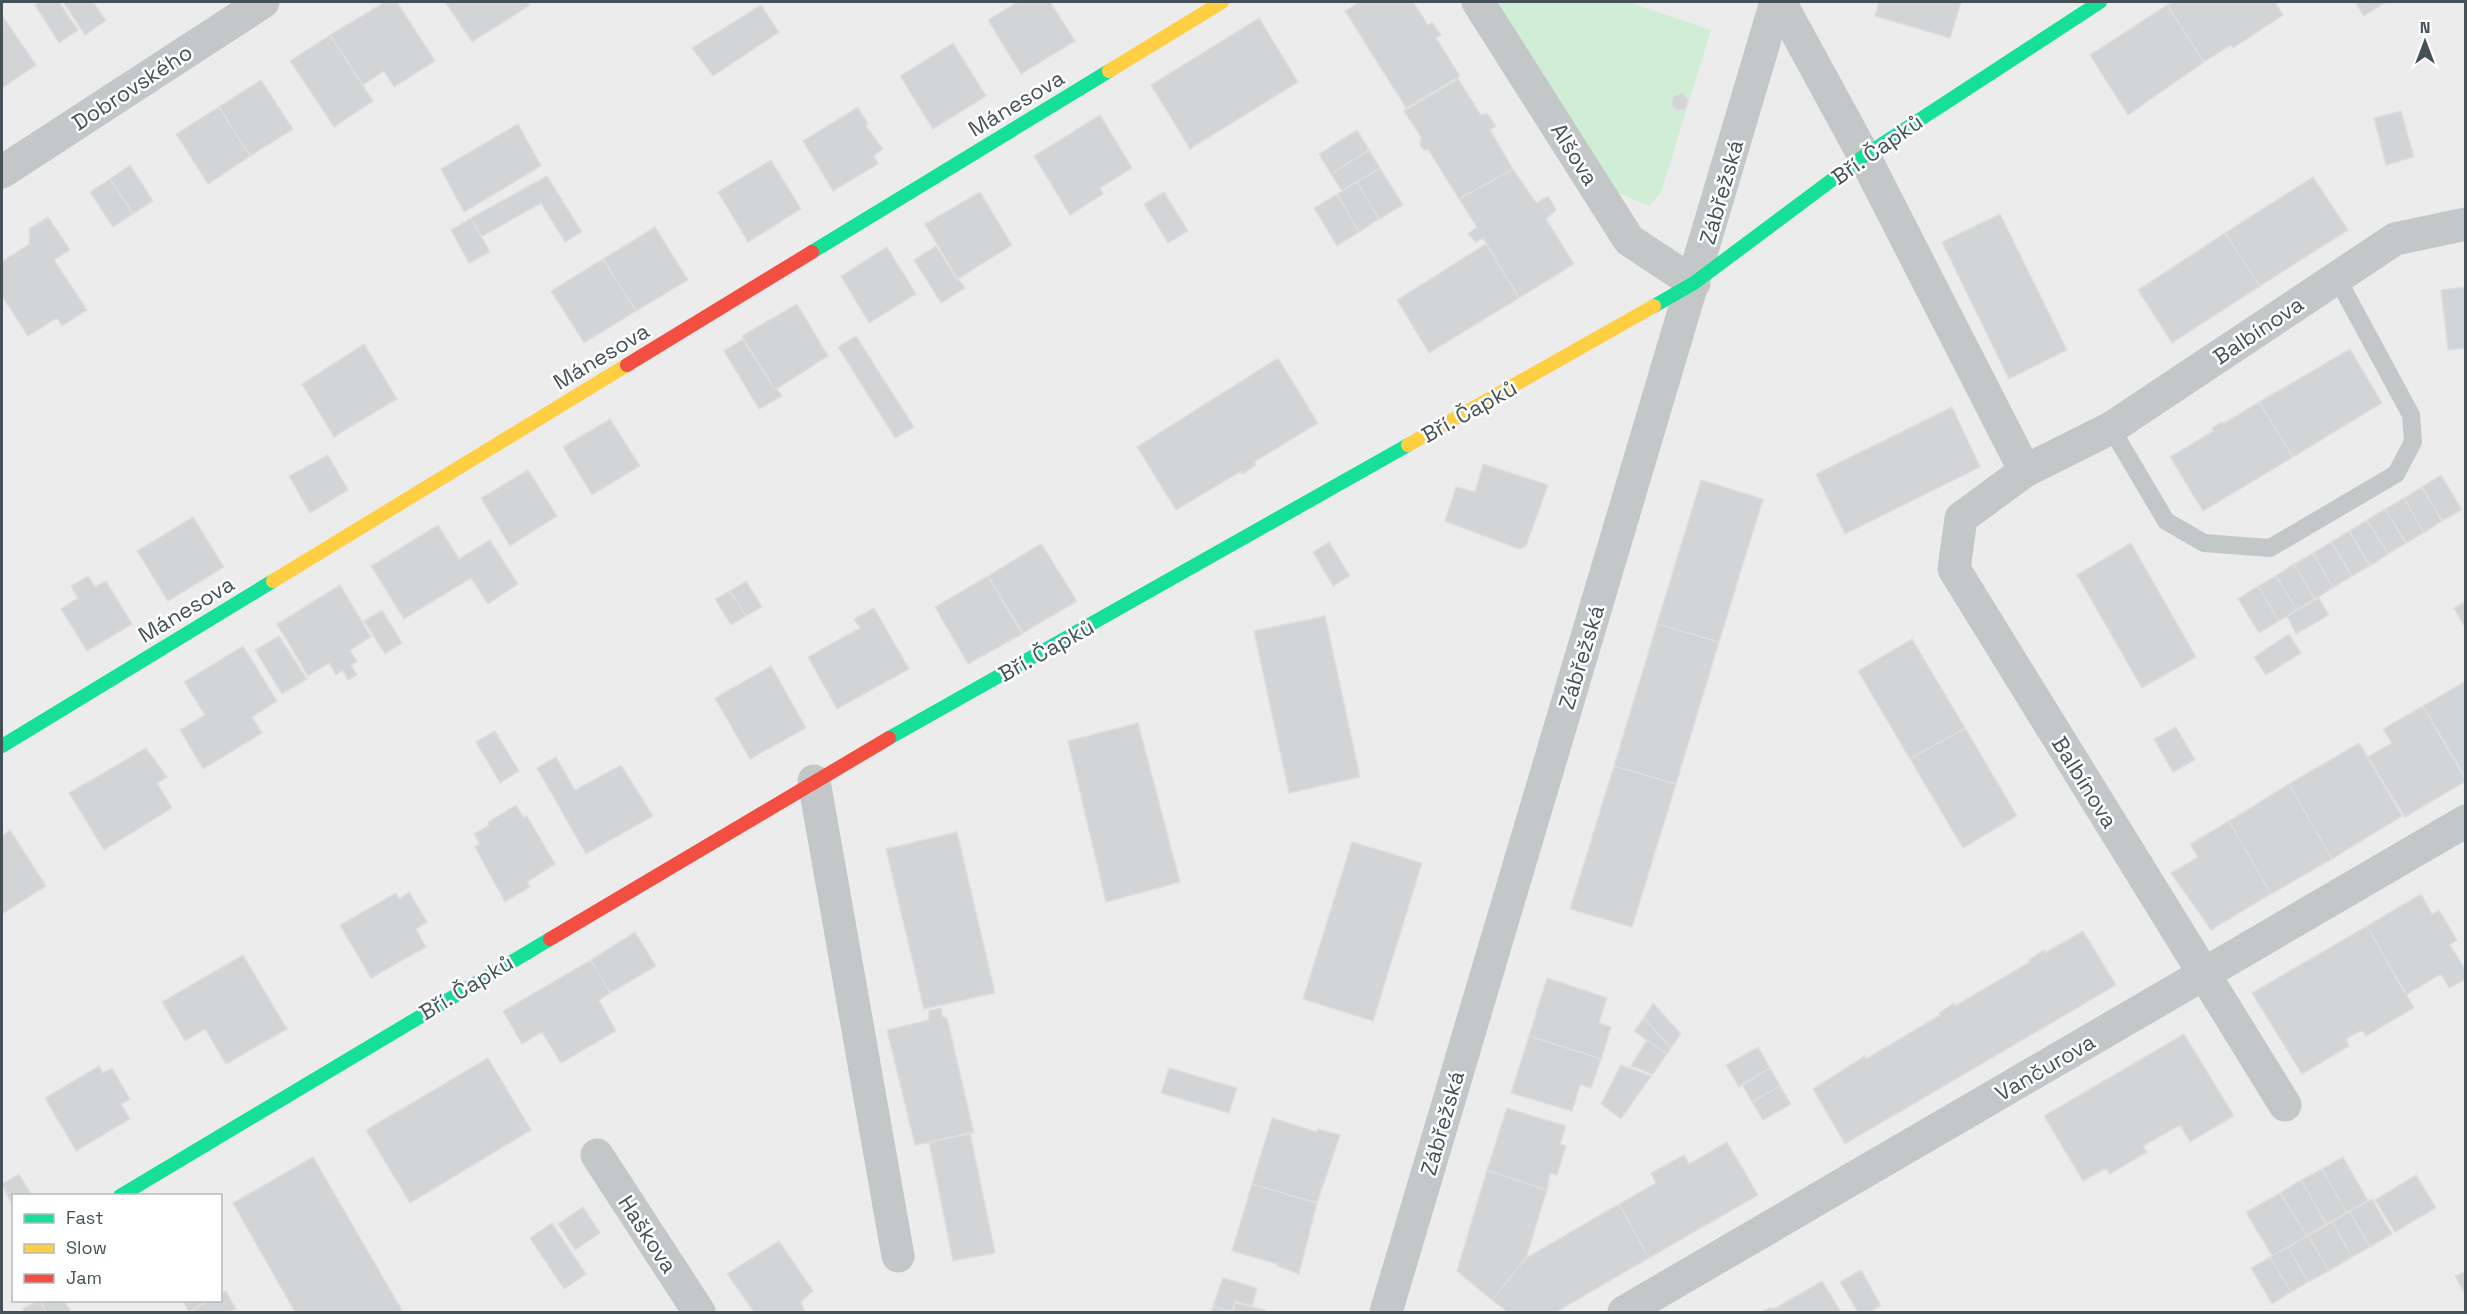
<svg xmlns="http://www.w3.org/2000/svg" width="2467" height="1314" font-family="'Space Grotesk',sans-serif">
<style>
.green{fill:#d0edd5}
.building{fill:#d3d4d5;stroke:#dededf;stroke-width:1.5}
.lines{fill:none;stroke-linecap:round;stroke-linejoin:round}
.lane{stroke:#c3c7c8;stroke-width:18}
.street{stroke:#c3c7c8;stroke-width:33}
.fast{stroke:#16e098;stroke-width:14}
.slow{stroke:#ffcf43;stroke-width:14}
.jam{stroke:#f24e42;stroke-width:14}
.labels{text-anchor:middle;stroke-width:5;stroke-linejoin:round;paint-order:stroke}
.street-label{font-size:22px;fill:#445258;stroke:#fff}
</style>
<rect width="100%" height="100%" fill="#edecec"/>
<path class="green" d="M1492,2H1628L1711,30L1661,192L1649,206L1616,192Z"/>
<path class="building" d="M39,2H59L78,30L59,43L35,5Z
M63,2H93L106,20L85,35Z
M385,2H397L435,61L394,87L384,71L363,85L330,35Z
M445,2H527L530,5L472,42Z
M1017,2H1050L1075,41L1021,74L988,20Z
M1360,2H1413L1428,25L1432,22L1441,35L1436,38L1460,76L1406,108L1345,11Z
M1879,2H1961L1950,38L1875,16Z
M2173,2H2275L2283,15L2233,48L2231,45L2204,62L2167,5Z
M2355,2H2386L2364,16Z
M761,5L779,32L713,76L692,48Z
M2167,5L2204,62L2128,115L2090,55Z
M4,18L36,65L2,88V20Z
M1259,18L1298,82L1190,149L1151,85Z
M330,35L373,101L334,127L290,61Z
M953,43L986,96L933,129L900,76Z
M1458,79L1481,115L1487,113L1496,126L1490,130L1513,169L1459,199L1428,149L1425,151L1420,145L1421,137L1404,111Z
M261,80L293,129L250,156L219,107Z
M1682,93L1688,100L1686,108L1677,111L1671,104L1674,96Z
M219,107L250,156L208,184L176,134Z
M858,107L868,124L866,126L883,149L874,156L878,164L833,191L803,141Z
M2401,111L2414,157L2386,165L2374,118Z
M1100,115L1132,168L1100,188L1103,194L1070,215L1034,156Z
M518,124L541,166L464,212L441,169Z
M1357,130L1369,150L1331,174L1319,154Z
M1369,150L1380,168L1342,191L1331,174Z
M771,160L801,209L748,242L718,192Z
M130,165L153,201L133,214L110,179Z
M1380,168L1403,205L1379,219L1357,182Z
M1513,169L1536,203L1548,196L1556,210L1546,219L1574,264L1519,298L1483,238L1476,242L1468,234L1477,227L1459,199Z
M547,176L582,232L565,242L541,203L481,237L471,218Z
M2313,177L2348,230L2260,286L2225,233Z
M110,179L133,214L113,227L90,192Z
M1357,182L1379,219L1359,232L1337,194Z
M980,192L1012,245L958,279L925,224Z
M1164,192L1188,231L1168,243L1144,204Z
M1337,194L1359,232L1337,246L1314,208Z
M2000,214L2067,350L2009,379L1942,242Z
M48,217L70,250L54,260L87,310L62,326L57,318L28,336L2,296V262L29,244L30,228Z
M471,218L490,252L469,263L451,230Z
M655,227L688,280L636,311L603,259Z
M2225,233L2260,286L2172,343L2138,290Z
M1486,244L1519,298L1429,353L1397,300Z
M936,246L957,280H959L965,288L941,303L914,260Z
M887,247L916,294L869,323L841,276Z
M603,259L636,311L584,343L551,291Z
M2466,287V348L2448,350L2441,290Z
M797,304L828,356L775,390L742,336Z
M856,336L914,427L895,438L838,347Z
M743,339L775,390L777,389L782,396L759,409L724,351Z
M364,344L397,399L334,437L302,384Z
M2350,349L2382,403L2293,457L2259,402Z
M1278,358L1318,423L1254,462L1256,465L1242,474L1241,471L1176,510L1137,447Z
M2259,402L2293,457L2203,511L2170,457L2214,431L2212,428L2222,422L2223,424Z
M1952,407L1980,467L1845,534L1816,474Z
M610,419L640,466L592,495L563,447Z
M328,455L348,490L310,513L289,476Z
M1483,464L1548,485L1526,546L1519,549L1445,521L1456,487L1475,492Z
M528,470L557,516L510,546L481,498Z
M2441,475L2462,510L2442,521L2422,487Z
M1701,480L1763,499L1719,642L1657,624Z
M2422,487L2442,521L2424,533L2404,498Z
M2404,498L2424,533L2406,543L2385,509Z
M2385,509L2406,543L2388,554L2367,520Z
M193,517L224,567L168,601L137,551Z
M2367,520L2388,554L2370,566L2349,531Z
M438,525L459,559L490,540L518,584L488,604L471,578L404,619L371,566Z
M2349,531L2370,566L2352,576L2331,542Z
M1329,542L1350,576L1333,586L1313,552Z
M2331,542L2352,576L2333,588L2313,553Z
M2131,543L2196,657L2142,688L2077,575Z
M1039,545H1042L1077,601L1023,633L988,576Z
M2313,553L2333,588L2315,599L2294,564Z
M2294,564L2315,599L2297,610L2276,576Z
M88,576L95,587L106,581L132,624L87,651L61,609L78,598L71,586Z
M988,576L1022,634L968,664L935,607Z
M2276,576L2297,610L2279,621L2258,586Z
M746,581L762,607L746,616L730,591Z
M340,585L371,637L350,650L357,662L351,665L357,675L348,680L342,670L336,675L329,663L308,676L277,624Z
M2258,586L2279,621L2259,633L2238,599Z
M730,591L746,616L731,625L715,599Z
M2319,598L2329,615L2296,634L2287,616Z
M2466,601V629L2454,608Z
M874,608L909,669L837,709L808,657L860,628L854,619Z
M382,610L402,643L385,654L364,621Z
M1325,616L1360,777L1289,793L1254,631Z
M1657,624L1719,642L1676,784L1614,766Z
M2289,634L2301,653L2266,675L2254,657Z
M279,636L307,679L282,694L255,650Z
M1912,639L1965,728L1910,759L1858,671Z
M243,646L277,701L252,717L262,733L203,769L180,730L205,715L184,682Z
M771,666L806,728L750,759L715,698Z
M2464,682L2466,686V778L2423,706Z
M2423,706L2466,781L2405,817L2359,743L2368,757L2392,743L2383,729Z
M1138,723L1180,882L1106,902L1068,741Z
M2176,727L2195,760L2173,772L2154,739Z
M1965,728L2017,816L1963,848L1910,759Z
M495,731L519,771L500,783L476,742Z
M2359,743L2402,816L2332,859L2289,784Z
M146,748L167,777L157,783L172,808L104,850L69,793Z
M556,757L575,790L621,765L653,816L586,854L537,768Z
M1614,766L1676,784L1632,927L1570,909Z
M2289,784L2332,859L2271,894L2229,821Z
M516,805L524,818L527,816L555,864L527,882L530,887L505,902L475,847L480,844L474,834L489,825L488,822Z
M2229,821L2271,894L2211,930L2171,873L2198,857L2190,844Z
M10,830L46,886L2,914V836Z
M957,832L995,993L924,1009L886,849Z
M1352,842L1422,863L1373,1021L1303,999Z
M409,892L427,922L416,929L426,947L371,978L340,925L396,893L399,899Z
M2421,894L2432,914L2439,910L2457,940L2450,945L2466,971V979L2449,988L2441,974L2406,995L2367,926Z
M2367,926L2414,1008L2366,1036L2362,1030L2346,1039L2349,1046L2302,1074L2252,993Z
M2083,931L2116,985L1845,1144L1813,1089L1865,1056L1866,1059L1940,1015L1939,1013L1954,1003L1955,1006L2030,962L2029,960L2044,950L2045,953Z
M635,932L656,966L610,993L591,960Z
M243,955L287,1029L226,1064L205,1029L185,1041L162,1002Z
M591,960L610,993L599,1000L616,1031L561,1063L542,1032L522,1044L503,1011Z
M1547,978L1607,998L1599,1023L1611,1027L1601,1059L1529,1036Z
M1653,1003L1681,1034L1671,1048L1644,1018Z
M941,1008L942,1016L947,1018L974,1133L915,1145L887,1030L929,1020V1011Z
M1644,1018L1671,1048L1667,1054L1634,1031Z
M2184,1034L2234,1116L2190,1142L2180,1125L2143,1146L2147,1152L2110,1174L2106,1168L2083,1181L2044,1116Z
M1529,1036L1601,1059L1591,1088L1580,1085L1572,1111L1511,1093Z
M1647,1040L1667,1054L1653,1074L1631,1066Z
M1758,1047L1770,1068L1739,1087L1726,1065Z
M488,1058L531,1130L410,1203L366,1130Z
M1621,1065L1651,1076L1621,1119L1601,1104Z
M99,1066L103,1073L112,1068L130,1099L121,1104L130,1119L76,1151L45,1098Z
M1169,1068L1237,1088L1229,1113L1161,1093Z
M1770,1068L1780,1086L1752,1102L1742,1084Z
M1780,1086L1791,1104L1763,1120L1752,1102Z
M1507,1108L1566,1126L1560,1144L1566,1146L1557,1175L1550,1173L1547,1190L1487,1170Z
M1272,1118L1317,1132L1318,1129L1340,1135L1317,1203L1252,1184Z
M970,1133L995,1253L953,1261L929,1142Z
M1727,1142L1758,1195L1649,1258L1619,1204L1656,1183L1651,1173L1684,1155L1689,1164Z
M313,1157L403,1312H295L233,1203Z
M2343,1157L2368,1201L2347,1213L2322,1169Z
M2322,1169L2347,1213L2327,1225L2301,1180Z
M1487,1170L1547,1190L1526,1258L1492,1300L1457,1271Z
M19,1174L32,1196H14V1209L2,1184Z
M2416,1175L2436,1208L2395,1232L2375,1200Z
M2301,1180L2327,1225L2307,1236L2280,1193Z
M1252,1184L1317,1203L1299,1274L1277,1266L1278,1264L1232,1251Z
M2280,1193L2307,1236L2272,1256L2246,1212Z
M2372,1199L2392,1234L2370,1247L2349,1211Z
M1619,1204L1649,1258L1556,1312H1508L1492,1300L1526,1258Z
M583,1207L600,1233L575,1250L558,1224Z
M2349,1211L2370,1247L2352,1257L2332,1221Z
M2332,1221L2352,1257L2329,1271L2308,1235Z
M552,1223L586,1274L564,1289L530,1238Z
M2308,1235L2329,1271L2308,1282L2288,1247Z
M779,1241L813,1291L801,1302L805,1312H754L727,1274Z
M2288,1247L2308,1282L2291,1292L2270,1257Z
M2270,1257L2291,1292L2272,1304L2251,1268Z
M1861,1270L1881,1306L1869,1312H1858L1840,1282Z
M2466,1271V1296L2455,1276Z
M1223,1278L1257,1288L1252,1306L1235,1301L1232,1312L1213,1306Z
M1822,1281L1841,1312H1761L1769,1308L1774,1309Z
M226,1291L236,1309L229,1312H190L210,1300H220V1295Z
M39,1300L46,1312H24L22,1309Z
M39,1300H64L71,1312H46Z
M182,1300H210L189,1312Z
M1235,1303L1266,1310L1265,1312H1211L1213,1307L1234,1312Z"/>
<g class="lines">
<path class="lane" d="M2111,428L2166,521L2204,543L2270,548L2396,474L2413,442L2411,415L2337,278"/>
<path class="street" d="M1478,2L1629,240L1694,283
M1780,2L1864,156L2025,471
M2,172L263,2
M814,781L898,1256
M2285,1105L1954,569L1961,518L2025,471L2111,428L2395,239L2466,224
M597,1155L699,1312
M1386,1312L1776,2
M1624,1312L2466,821"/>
<path class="fast" d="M812,252L1109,71
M1654,306L1694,283L1864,156L2100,2
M889,738L1408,445
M2,746L273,581
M120,1196L550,939"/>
<path class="slow" d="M1109,71L1222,2
M1408,445L1654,306
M273,581L627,365"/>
<path class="jam" d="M627,365L812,252
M550,939L889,738"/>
</g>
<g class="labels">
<g class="street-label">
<text transform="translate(132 87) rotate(-33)" y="8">Dobrovského</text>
<text transform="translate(1016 103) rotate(-31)" y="8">Mánesova</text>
<text transform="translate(1877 149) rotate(-35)" y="8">Bří. Čapků</text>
<text transform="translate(1575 154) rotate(58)" y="8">Alšova</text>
<text transform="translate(1721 192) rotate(-74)" y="8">Zábřežská</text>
<text transform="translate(2258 330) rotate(-34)" y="8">Balbínova</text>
<text transform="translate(601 356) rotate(-31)" y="8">Mánesova</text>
<text transform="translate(1469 411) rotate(-29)" y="8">Bří. Čapků</text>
<text transform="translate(186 609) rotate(-31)" y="8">Mánesova</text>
<text transform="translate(1046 650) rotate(-29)" y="8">Bří. Čapků</text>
<text transform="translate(1581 657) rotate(-73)" y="8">Zábřežská</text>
<text transform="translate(2085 782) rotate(58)" y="8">Balbínova</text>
<text transform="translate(466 987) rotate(-31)" y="8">Bří. Čapků</text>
<text transform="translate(2045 1067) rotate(-30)" y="8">Vančurova</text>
<text transform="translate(1442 1123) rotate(-74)" y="8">Zábřežská</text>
<text transform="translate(648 1234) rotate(57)" y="8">Haškova</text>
</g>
</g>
<rect width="2467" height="1314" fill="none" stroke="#445258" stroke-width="6"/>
<rect x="12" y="1194" width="210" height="108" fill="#ffffff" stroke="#b4babc" stroke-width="1.5"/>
<rect x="24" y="1214" width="30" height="9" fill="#16e098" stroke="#b4babc" stroke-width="1.5"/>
<text x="66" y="1224" font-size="18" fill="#445258">Fast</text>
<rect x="24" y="1244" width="30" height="9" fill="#ffcf43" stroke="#b4babc" stroke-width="1.5"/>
<text x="66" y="1254" font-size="18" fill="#445258">Slow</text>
<rect x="24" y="1274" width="30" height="9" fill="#f24e42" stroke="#b4babc" stroke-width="1.5"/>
<text x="66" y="1284" font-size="18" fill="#445258">Jam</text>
<g transform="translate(2425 42)" stroke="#ffffff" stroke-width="4.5" paint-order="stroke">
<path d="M0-4.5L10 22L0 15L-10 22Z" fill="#445258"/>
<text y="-9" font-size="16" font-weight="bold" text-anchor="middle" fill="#445258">N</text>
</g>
</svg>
